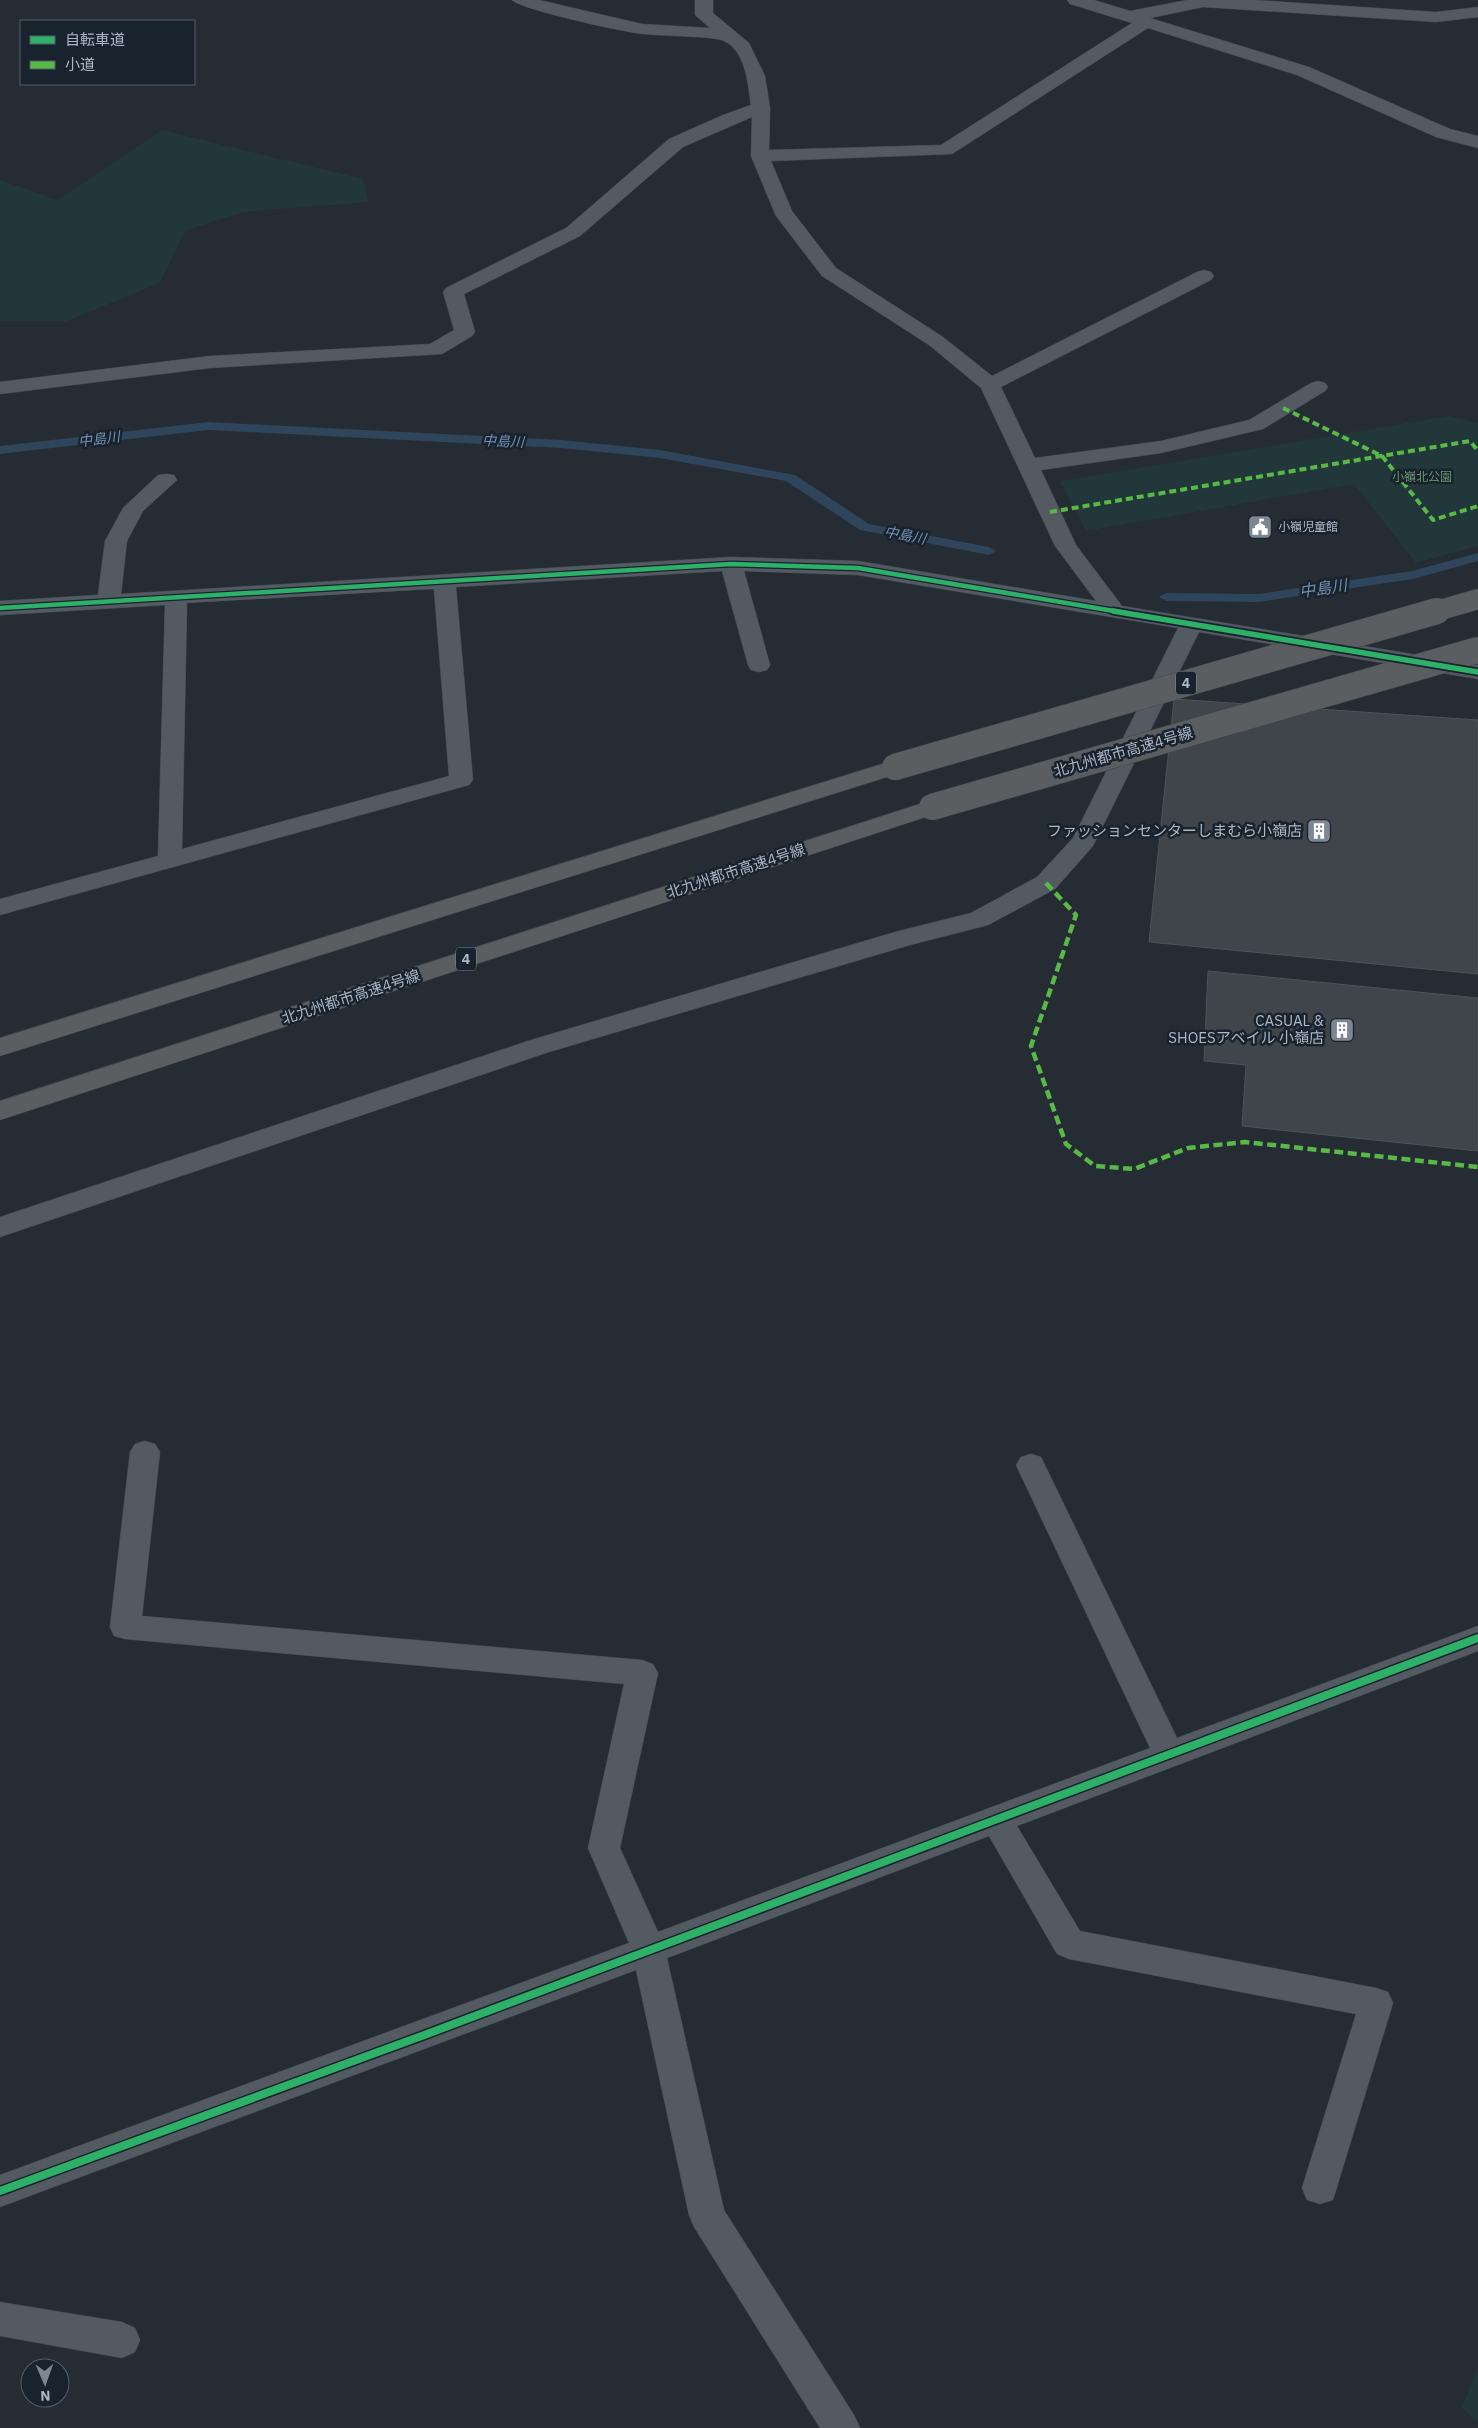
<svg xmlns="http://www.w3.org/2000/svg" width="1478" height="2428" font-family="'IBM Plex Sans','Noto Sans JP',sans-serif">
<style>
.green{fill:#223739}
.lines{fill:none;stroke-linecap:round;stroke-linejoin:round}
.stream{fill:#2f455c;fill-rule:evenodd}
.building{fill:#3f454b;stroke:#4c535c}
.minor-casing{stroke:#42484e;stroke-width:1}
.highway-casing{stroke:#41484f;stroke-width:1}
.minor{fill:#545a62;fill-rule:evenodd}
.highway{fill:#5a5e60;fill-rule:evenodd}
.highway-bridge-far1-casing{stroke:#41484f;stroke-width:21;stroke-linecap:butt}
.highway-bridge-casing{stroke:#41484f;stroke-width:27;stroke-linecap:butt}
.highway-bridge-far1{stroke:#5a5e60;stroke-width:20}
.highway-bridge{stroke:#5a5e60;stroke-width:26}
.quiet-far1{stroke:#58b947;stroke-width:4;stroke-dasharray:7 4;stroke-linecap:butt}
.quiet{stroke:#58b947;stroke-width:4.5;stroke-dasharray:9 4.5;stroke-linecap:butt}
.cycleway-far2-casing{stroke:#18232e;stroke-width:7}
.cycleway-far1-casing{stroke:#18232e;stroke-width:9}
.cycleway-casing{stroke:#18232e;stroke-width:11}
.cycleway-far2{stroke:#2db169;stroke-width:4.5}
.cycleway-far1{stroke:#2db169;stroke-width:5.5}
.cycleway{stroke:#2db169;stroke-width:8}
.labels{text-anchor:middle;stroke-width:5;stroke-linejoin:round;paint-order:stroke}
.far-park-label{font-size:12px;fill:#63986c;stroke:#18232e}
.far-poi-label{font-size:12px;fill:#adb8c6;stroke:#18232e;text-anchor:start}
.far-water-label{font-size:14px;font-style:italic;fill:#7491b1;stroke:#18232e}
.shield{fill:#18232e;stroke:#808b98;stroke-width:1}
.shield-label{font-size:14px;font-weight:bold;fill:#adb8c6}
.street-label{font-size:15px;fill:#adb8c6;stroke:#18232e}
.poi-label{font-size:15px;fill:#adb8c6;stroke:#18232e;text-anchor:end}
.water-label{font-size:16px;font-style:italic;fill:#7491b1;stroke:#18232e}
</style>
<rect width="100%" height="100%" fill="#252c33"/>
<path class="green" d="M162,130L363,179L368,202L243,212L185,231L160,283L67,321H0V180L58,200Z
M1448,416L1478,423V546L1416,563L1354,484L1086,531L1060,481Z
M1478,2366V2422L1462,2408Z"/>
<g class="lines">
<path class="stream" d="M208,422L561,440L660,450L795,475L869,524L989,547L996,551L989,555L860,530L786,481L660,458L561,448L208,430L0,454V446Z
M1478,553V561L1413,579L1259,602L1166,601L1159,597L1166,593L1259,594L1412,571Z"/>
</g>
<path class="building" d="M1174,699L1478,720V974L1149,942Z
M1208,971L1478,998V1151L1242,1126L1246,1065L1204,1061Z"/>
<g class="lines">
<defs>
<path id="minor" d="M512,0H539L642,24L710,28L695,15V0H713V13L749,43L765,76L770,108L769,150L941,145L1132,23L1070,4L1067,0H1094L1130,11L1187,0H1253L1436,12L1478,7V17L1436,22L1203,7L1150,18L1309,67L1450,129L1478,136V148L1436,137L1297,75L1148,28L952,154L771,161L792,211L836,268L943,337L992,376L1197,272L1204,270L1211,272L1214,276L1211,280L1001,387L1035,458L1161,441L1249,420L1311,383L1318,381L1325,383L1328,387L1325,391L1263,429L1161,453L1041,470L1076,545L1122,606L1478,665V679L1199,632L1093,846L1055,889L988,925L910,945L549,1052L0,1237V1217L531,1040L895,932L971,913L1037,877L1073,838L1178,628L858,575L744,571L770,665L767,670L759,672L751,670L748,665L722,571L456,587L473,780L469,785L0,915V899L158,856L165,605L0,615V601L98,595L105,541L123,508L158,475L166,474L174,475L177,480L143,511L127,541L121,594L731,557L858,561L1096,601L1055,546L981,388L929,345L822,276L776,216L751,156L752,117L683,147L580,236L464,294L475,332L472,336L442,354L210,368L0,394V382L210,356L430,344L454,330L443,292L446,288L566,228L669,139L723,115L751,105C748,85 746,51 724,41C715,36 659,36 644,34C627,33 519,9 512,0ZM434,589L449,776L182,849L187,603Z
M145,1441L155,1444L160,1452L142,1616L642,1660L653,1664L658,1673L620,1848L658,1932L1150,1748L1016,1465L1021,1457L1031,1454L1041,1457L1177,1738L1478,1626V1651L1017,1826L1080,1931L1376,1988L1388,1992L1393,2003L1333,2200L1320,2204L1307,2200L1302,2188L1356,2014L1069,1959L1057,1954L989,1836L667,1958L724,2210L854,2415L860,2428H820L694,2227L689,2215L636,1970L0,2207V2175L629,1943L588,1848L624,1684L125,1639L114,1636L110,1627L130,1452L135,1444Z
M0,2302L122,2322L135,2328L140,2340L135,2352L122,2358L0,2336Z"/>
<path id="highway" d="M895,760L903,762L907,767L903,772L0,1056V1038Z
M932,800L941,802L944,807L941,812L0,1120V1101Z"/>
</defs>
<use href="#minor" class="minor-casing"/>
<use href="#highway" class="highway-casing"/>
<use href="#minor" class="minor"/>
<use href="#highway" class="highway"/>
<defs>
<path id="highway-bridge-far1" d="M1433,612L1478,599"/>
<path id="highway-bridge" d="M895,767L1437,611
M932,807L1478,650"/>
</defs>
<use href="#highway-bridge-far1" class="highway-bridge-far1-casing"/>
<use href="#highway-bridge" class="highway-bridge-casing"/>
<use href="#highway-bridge-far1" class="highway-bridge-far1"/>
<use href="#highway-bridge" class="highway-bridge"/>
<path class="quiet-far1" d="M1283,408L1382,456L1433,520L1478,506
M1050,512L1470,441L1478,451"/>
<path class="quiet" d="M1046,883L1076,915L1031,1046L1066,1144L1095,1166L1134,1169L1188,1148L1245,1142L1478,1167"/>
<defs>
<path id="cycleway-far2" d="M0,608L731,564L858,568L1120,612"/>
<path id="cycleway-far1" d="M1113,611L1478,672"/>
<path id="cycleway" d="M0,2191L427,2034L1478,1638"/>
</defs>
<use href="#cycleway-far2" class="cycleway-far2-casing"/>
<use href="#cycleway-far1" class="cycleway-far1-casing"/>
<use href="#cycleway" class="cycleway-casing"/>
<use href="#cycleway-far2" class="cycleway-far2"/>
<use href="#cycleway-far1" class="cycleway-far1"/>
<use href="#cycleway" class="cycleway"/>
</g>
<defs>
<symbol id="civic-square" viewBox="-11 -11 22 22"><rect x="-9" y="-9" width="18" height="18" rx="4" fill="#7d8793" stroke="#18232e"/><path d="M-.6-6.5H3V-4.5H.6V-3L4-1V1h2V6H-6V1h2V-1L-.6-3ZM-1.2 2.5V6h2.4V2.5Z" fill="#fff"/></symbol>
<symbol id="building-square" viewBox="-11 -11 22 22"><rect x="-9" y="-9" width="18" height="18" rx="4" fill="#7d8793" stroke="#18232e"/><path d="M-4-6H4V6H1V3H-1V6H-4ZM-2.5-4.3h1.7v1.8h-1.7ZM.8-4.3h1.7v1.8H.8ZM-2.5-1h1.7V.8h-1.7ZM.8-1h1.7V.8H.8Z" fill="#fff"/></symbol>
</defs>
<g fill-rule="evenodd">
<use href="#civic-square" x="1246" y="513" width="28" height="28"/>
<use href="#building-square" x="1305" y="817" width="28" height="28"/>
<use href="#building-square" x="1328" y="1016" width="28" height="28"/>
</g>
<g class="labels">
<g class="far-park-label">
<text x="1422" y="481">小嶺北公園</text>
</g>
<g class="far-poi-label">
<text x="1278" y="531">小嶺児童館</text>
</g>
<g class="far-water-label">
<text transform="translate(99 439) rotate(-7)" y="5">中島川</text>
<text transform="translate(503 441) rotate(3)" y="5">中島川</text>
<text transform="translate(905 535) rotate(11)" y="5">中島川</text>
</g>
<g class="shield">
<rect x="1176" y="671.5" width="20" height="23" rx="4"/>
<rect x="456" y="947.5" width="20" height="23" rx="4"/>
</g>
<g class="shield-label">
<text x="1186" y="688">4</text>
<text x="466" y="964">4</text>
</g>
<g class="street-label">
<text transform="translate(1123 752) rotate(-16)" y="5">北九州都市高速4号線</text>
<text transform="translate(736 871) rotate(-18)" y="5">北九州都市高速4号線</text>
<text transform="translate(351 997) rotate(-18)" y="5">北九州都市高速4号線</text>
</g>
<g class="poi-label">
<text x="1302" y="836">ファッションセンターしまむら小嶺店</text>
<text x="1324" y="1026">CASUAL &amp;<tspan x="1324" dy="17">SHOESアベイル 小嶺店</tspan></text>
</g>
<g class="water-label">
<text transform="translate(1323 588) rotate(-8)" y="6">中島川</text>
</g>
</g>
<rect x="20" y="20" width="175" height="65" fill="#18232e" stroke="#545f6b"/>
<rect x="30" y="36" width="25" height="8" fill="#2db169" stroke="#545f6b"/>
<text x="65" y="45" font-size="15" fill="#adb8c6">自転車道</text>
<rect x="30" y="61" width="25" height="8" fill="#58b947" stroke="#545f6b"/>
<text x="65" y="70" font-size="15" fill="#adb8c6">小道</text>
<g transform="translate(45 2383) rotate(178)"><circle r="24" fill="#18232e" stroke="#545f6b"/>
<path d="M0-4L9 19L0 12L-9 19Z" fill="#7d8793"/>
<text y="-8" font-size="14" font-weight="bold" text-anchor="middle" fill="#adb8c6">N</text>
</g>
</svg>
